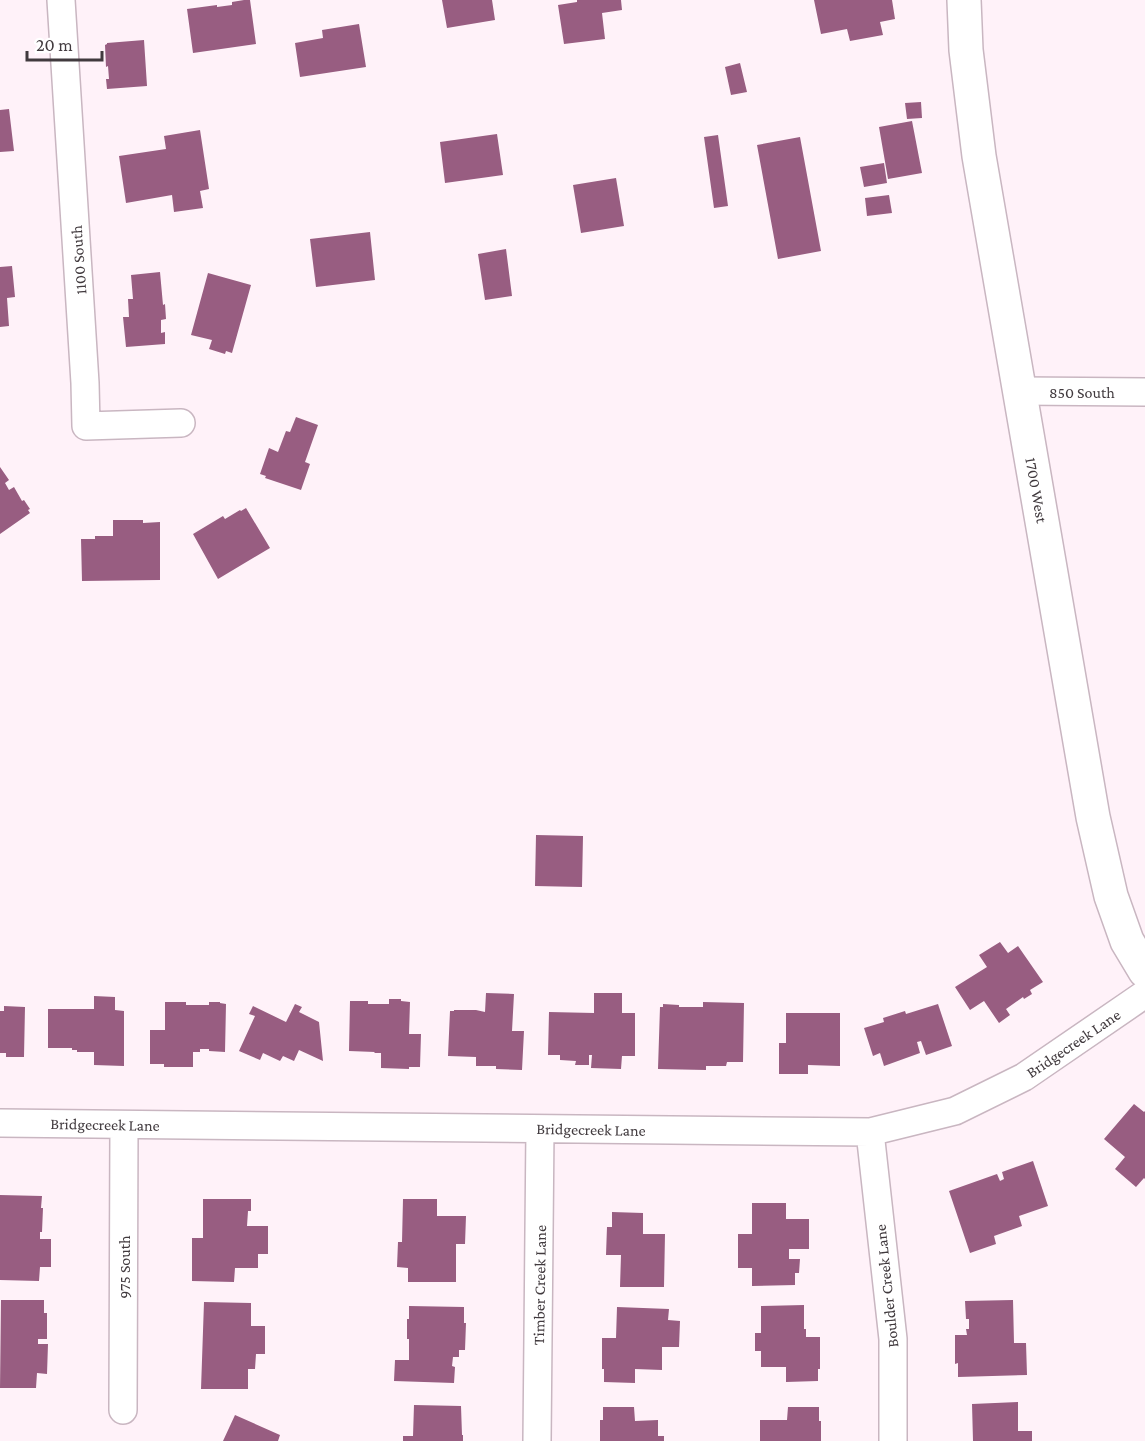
<svg xmlns="http://www.w3.org/2000/svg" width="1145" height="1441" font-family="'Crimson Pro',serif">
<style>
.building{fill:#985d81}
.lines{fill:none;stroke-linecap:round;stroke-linejoin:round}
.street-casing{stroke:#c9b6c1;stroke-width:30}
.secondary-casing{stroke:#c9b6c1;stroke-width:36}
.street{stroke:#fff;stroke-width:27}
.secondary{stroke:#fff;stroke-width:33}
.labels{text-anchor:middle;stroke-width:6;stroke-linejoin:round;paint-order:stroke}
.street-label{font-size:16px;fill:#413a3e;stroke:#fff}
</style>
<rect width="100%" height="100%" fill="#fff2f9"/>
<path class="building" d="M244,0H250L256,44L193,53L187,9L217,5V7L232,5V2Z
M442,0H492L495,20L447,28Z
M577,0H621L622,10L602,13L605,39L564,44L558,5L577,2Z
M814,0H892L895,19L880,22L883,35L850,41L847,29L821,34Z
M359,24L366,67L300,77L295,43L323,38L322,30Z
M144,40L147,86L107,89L106,79H109L108,66L106,67L105,45L107,44V43Z
M740,63L747,92L731,95L725,67Z
M921,102L922,118L907,119L905,103Z
M9,109L14,151L0,152V110Z
M912,121L922,173L888,179L879,127Z
M200,130L209,189L200,191L203,208L174,212L172,195L126,203L119,156L166,149L164,136Z
M497,134L503,175L445,183L440,142Z
M718,135L728,206L714,208L704,137Z
M800,137L821,251L778,259L757,145Z
M884,163L887,183L864,187L860,167Z
M616,178L624,226L581,233L573,185Z
M889,195L892,213L867,216L865,198Z
M370,232L375,280L316,287L310,239Z
M506,249L512,296L485,300L478,254Z
M12,266L15,297L7,298L9,326L0,327V267Z
M160,272L163,305L165,304L166,319L161,320V333L165,332V344L126,347L123,317H129L128,299H133L131,275Z
M208,273L251,285L232,353L226,351L225,354L209,349L212,340L191,335Z
M296,417L318,425L305,462L310,464L301,490L265,478L266,476L260,474L269,448L278,452L286,431L290,432Z
M0,467L9,480L5,483L9,490L14,487L22,501L24,500L30,509L28,510L30,513L0,534Z
M246,508L270,548L218,579L193,534L223,516L225,519L240,510L241,511Z
M113,520H143V523L160,522V580L82,581L81,539H95V536H113Z
M536,835L583,836L582,887L535,886Z
M1000,942L1008,953L1018,946L1043,982L1030,990L1032,994L1024,999L1023,997L1006,1009L1010,1015L999,1023L984,1001L970,1010L955,987L987,967L979,955Z
M486,993L514,994L512,1031H524L522,1070L496,1069V1066H476V1057L448,1056L450,1011H454V1010H476L485,1012Z
M594,993H622V1013H635V1056H622L621,1069L591,1068L592,1055H589V1065H575L576,1061L560,1060V1055H548L549,1012L594,1013Z
M94,996L115,997V1010L124,1011V1066L94,1065V1052H77V1050H72V1048H48V1009H94Z
M389,999H401V1001L410,1002L409,1034H421L420,1067H409V1069L381,1068V1053H374L375,1052L349,1051L350,1001H368V1004H389Z
M165,1002H186V1005H209V1002H220V1003L226,1004L225,1052L209,1051V1049H200V1052H193V1067H164V1064H150V1030H165Z
M703,1002L744,1003L743,1062H727L726,1066H706V1070L658,1069L660,1007H663V1004L679,1005V1007H703Z
M295,1004L302,1007L299,1012L319,1022L323,1061L299,1050L294,1061L283,1056L280,1061L263,1053L260,1060L239,1051L255,1016L249,1014L253,1006L286,1022Z
M938,1004L952,1046L926,1055L921,1041L917,1042L920,1053L884,1066L880,1053L873,1056L864,1028L884,1022L883,1018L905,1011L906,1014Z
M4,1006L25,1007L24,1057H6V1053H0V1011H4Z
M786,1013H840V1066L808,1065V1074H779V1043H786Z
M1134,1104L1144,1112L1145,1111V1179L1144,1178L1136,1187L1115,1169L1125,1157L1104,1139Z
M1033,1161L1048,1206L1019,1216L1022,1226L994,1236L996,1244L970,1253L949,1191L997,1174L1000,1181L1004,1179L1002,1172Z
M0,1195L42,1196L41,1208H43L42,1232H40V1239H51V1267H40L39,1281L0,1280Z
M203,1199H251V1211H248L247,1226H268V1254H258V1268H235L234,1282L192,1281V1238H203Z
M403,1199H437V1216H466L465,1244H456V1282H408V1268L397,1267L398,1242H402Z
M752,1203H786V1219H809V1249H789V1259H800L799,1273H795V1285L752,1286V1268H738V1234H752Z
M612,1212L643,1213V1234H665L664,1287H620L621,1255H606L607,1227H612Z
M1,1300H44V1313H47V1339H38V1344H48L47,1374L37,1373L36,1388H0Z
M1013,1300L1014,1343H1026L1027,1375L958,1377V1363L955,1364V1335H967L966,1329H969V1319H966L965,1301Z
M204,1302L251,1303V1326H265V1354H256L255,1369H248V1389H201Z
M804,1305V1329H806V1337H820V1369H818V1381L786,1382V1367H761V1351H755V1333H761V1306Z
M409,1306L464,1307V1323H466L465,1350H459V1357H453L452,1366L455,1367L454,1383L394,1381L395,1360H409V1339H407V1319H409Z
M617,1307L669,1309L668,1320L680,1321L679,1347H662V1370L635,1369V1383L604,1382V1369H602V1338H616Z
M1018,1402V1431H1032V1441H973L972,1404Z
M414,1405L461,1406L462,1435H463V1441H403V1436H413Z
M603,1407H634L635,1421L658,1420V1436H664V1441H600V1420H603Z
M788,1407H819V1421H821V1441H760V1420H787Z
M235,1415L280,1435L278,1441H223Z"/>
<g class="lines">
<defs>
<path id="street" d="M61,0L85,383L86,426L181,423
M1020,391L1145,392
M0,1123L870,1132L955,1111L1024,1077L1145,994
M870,1132L893,1339V1441
M123,1410L124,1125
M537,1441L540,1129"/>
<path id="secondary" d="M964,0L966,50L979,156L1093,817L1111,896L1127,941L1145,971"/>
</defs>
<use href="#street" class="street-casing"/>
<use href="#secondary" class="secondary-casing"/>
<use href="#street" class="street"/>
<use href="#secondary" class="secondary"/>
</g>
<g class="labels">
<g class="street-label">
<text transform="translate(78 260) rotate(-94)" y="6">1100 South</text>
<text x="1082" y="398">850 South</text>
<text transform="translate(1037 490) rotate(80)" y="6">1700 West</text>
<text transform="translate(1073 1043) rotate(-34)" y="6">Bridgecreek Lane</text>
<text transform="translate(105 1124) rotate(1)" y="6">Bridgecreek Lane</text>
<text transform="translate(591 1129) rotate(1)" y="6">Bridgecreek Lane</text>
<text transform="translate(124 1267) rotate(-90)" y="6">975 South</text>
<text transform="translate(539 1285) rotate(-89)" y="6">Timber Creek Lane</text>
<text transform="translate(886 1286) rotate(-96)" y="6">Boulder Creek Lane</text>
</g>
</g>
<path d="M27 51v9h75v-9" fill="none" stroke="#413a3e" stroke-width="3"/>
<text x="36" y="51" font-size="18" fill="#413a3e" stroke="#ffffff" stroke-width="4.5" paint-order="stroke">20 m</text>
</svg>
